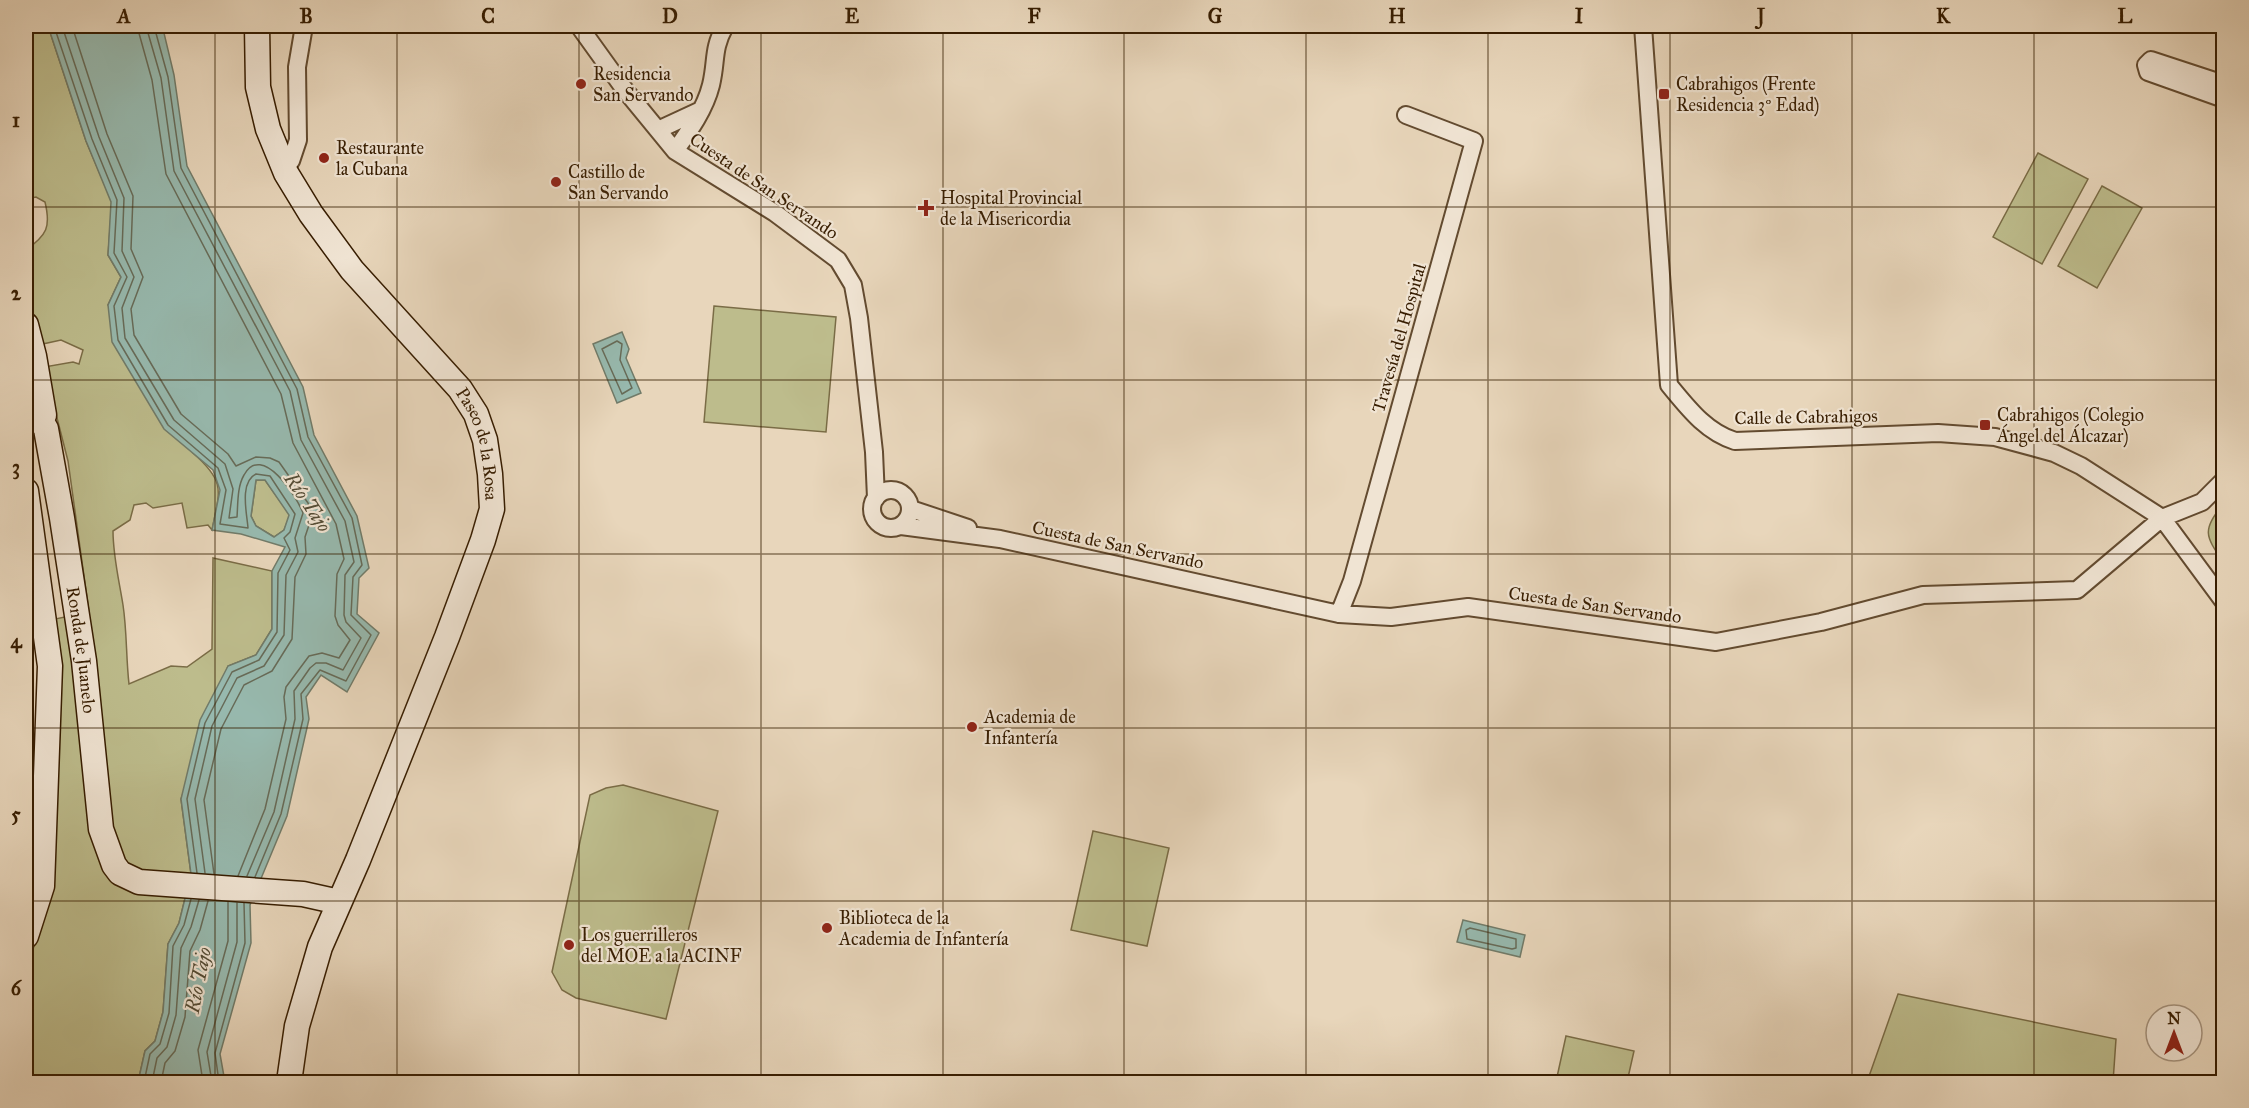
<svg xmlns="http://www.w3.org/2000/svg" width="2249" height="1108" font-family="'IM FELL Great Primer',serif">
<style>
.green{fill:#bdbc8c;stroke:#7a6c46;stroke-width:1.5}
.water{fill:#97b9ae;stroke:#717b69;stroke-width:1.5;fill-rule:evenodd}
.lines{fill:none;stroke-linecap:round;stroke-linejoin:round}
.shore{stroke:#676b58;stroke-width:1.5}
.street-casing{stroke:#634b30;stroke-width:20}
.secondary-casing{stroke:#371d01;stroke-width:27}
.street{stroke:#f0e4d3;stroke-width:16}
.secondary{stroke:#f0e4d3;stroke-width:24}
.grid{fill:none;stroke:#371d01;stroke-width:1.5;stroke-opacity:0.55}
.poi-dot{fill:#8f2418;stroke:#f0e4d3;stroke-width:2}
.labels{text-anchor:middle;stroke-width:4.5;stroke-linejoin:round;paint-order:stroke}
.poi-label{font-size:18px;fill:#371d01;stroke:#f0e4d3;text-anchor:start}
.street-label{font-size:18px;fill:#371d01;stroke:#f0e4d3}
.water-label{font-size:20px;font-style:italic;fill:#544c35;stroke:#f0e4d3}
.neatline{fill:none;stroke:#371d01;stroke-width:2}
.grid-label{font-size:20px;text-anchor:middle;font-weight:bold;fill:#371d01}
</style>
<rect width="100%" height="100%" fill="#e8d6bb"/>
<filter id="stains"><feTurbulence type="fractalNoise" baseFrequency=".00333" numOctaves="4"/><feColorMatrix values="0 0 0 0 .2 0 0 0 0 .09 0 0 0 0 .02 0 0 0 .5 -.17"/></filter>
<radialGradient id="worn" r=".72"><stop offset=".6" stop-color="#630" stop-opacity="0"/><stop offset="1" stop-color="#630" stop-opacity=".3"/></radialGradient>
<path class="green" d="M26,26H48L86,141L112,202L108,255L121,277L108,305L193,453C226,482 220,490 212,530L208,525L187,528L182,503L153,508L146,503L134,505L130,520L113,531C113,556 119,580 123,605C127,631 126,658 129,684L171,666L187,667L212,649L213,558L272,571V629L256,655L228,666L181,799L191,874L179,923L168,944L163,1012L155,1041L145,1051L138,1082H26V972L49,897L55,619L89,612L68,461L44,367L73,362L79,364L83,350L61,340L38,345L26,277V250C47,235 51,227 45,202L36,197L26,199Z
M2038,153L2088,179L2042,264L1993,237Z
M2102,186L2142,208L2097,288L2058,266Z
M714,306L836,317L826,432L704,422Z
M256,480H265L290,515L284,530L274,537L256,526L251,516Z
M2223,504V562C2205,535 2202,531 2223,504Z
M623,785L718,811L666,1019L576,998L562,990L552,972L590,795L606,788Z
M1093,831L1169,848L1147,946L1071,930Z
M1898,994L2116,1039L2113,1082H1867Z
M1566,1036L1634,1051L1627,1082H1581L1557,1077Z"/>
<path class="water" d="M48,26H158L164,33L174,75L187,166L303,387L314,435L357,516L369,568L359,578L357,614L379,633L347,692L321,675L306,697L309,719L287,816L250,905L251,943L220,1054L225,1082H138L145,1051L155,1041L163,1012L168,944L179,923L191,874L181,799L200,720L228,666L256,655L272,629V571L285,547L241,534L212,530L220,490L213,470L164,429L112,342L108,305L121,277L108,255L111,202L86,141ZM256,480H265L289,515L284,530L274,537L256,526L251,516Z
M622,332L629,349L626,358L641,393L617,403L593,344Z
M1463,920L1525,935L1520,957L1457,942Z"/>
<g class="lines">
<path class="shore" d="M54,26L92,139L117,200L114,253L127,277L114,306L118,340L168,425L218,468L226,490L220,524L248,528C247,514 239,482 256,474L270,476L295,514L290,532L284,538L290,550L278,573L277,632L259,660L232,672L205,723L187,799L197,873
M62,26L99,137L124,198L122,251L134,277L122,308L125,338L174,420L225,464L233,489L229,518L237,517C238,504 237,487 244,475C262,442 297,497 303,513L295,538L298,552L286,575L284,635L264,666L237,678L212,726L195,799L205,873
M72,26L107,134L133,196L131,249L143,277L131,309L134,335L181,414L228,454L236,466L256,457L270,458L279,462L308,503L312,516L305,537L306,554L295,577L292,639L272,671L244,685L221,729L204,800L214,874
M137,26L152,80L166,174L281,394L293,443L336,524L344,559L337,574L335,616L338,625L350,640L339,658L322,653L309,656L286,687L284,697L286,719L265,809L238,876
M146,26L161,78L174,171L290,391L301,440L345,521L354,562L345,575L344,615L346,622L361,638L343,670L326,663H316L310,668L294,691L295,719L274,812L247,876
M154,26L168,77L181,168L297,389L308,437L352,518L362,565L353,577L351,615L371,635L346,681L320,670L301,694L303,719L281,814L255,877
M617,341L622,344L620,360L632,388L622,394L602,349Z
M1470,928L1516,939V948L1512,949L1467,939L1466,930Z
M144,1082L150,1054L160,1044L169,1013L173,946L184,925L191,899
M152,1082L157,1058L167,1047L176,1015L181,948L191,927L199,900
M161,1082L165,1063L175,1051L185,1017L190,951L200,930L208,901
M203,1082L198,1050L228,941V902
M212,1082L207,1052L237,942V903
M219,1082L215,1053L245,943L244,903"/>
<defs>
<path id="street" d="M579,26L625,90L675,151L775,213L838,260L853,285L859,318L874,452L876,498
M1643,26L1669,385C1688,408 1706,432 1735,441L1938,433L1995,437L2054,453L2081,466L2162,518L2224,602
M2224,84L2151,60L2146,65L2148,72L2224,99
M660,129L701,110
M675,151C690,130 705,109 711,85C717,60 712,50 725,26
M283,165L291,161L298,140L297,67L304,26
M872 509a19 19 0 1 1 38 0a19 19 0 1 1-38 0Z
M911,509L968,528
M901,526L1000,539L1339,614L1391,617L1468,607L1716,642L1821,622L1923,595L2077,590L2162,518L2202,502L2224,480
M1339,614L1352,581L1474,141L1406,115"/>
<g id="secondary">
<path id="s1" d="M257,26L258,87L268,129L286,173L311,214L352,270L460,389L476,414L485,440L490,474L492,509L483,540L447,637L358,860L320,947L297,1026L289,1082"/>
<path d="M26,325L34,356L44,415"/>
<path id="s2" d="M26,394L46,429L62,518L84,661L101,829L114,865L120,873L139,882L303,894L339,902"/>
<path d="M26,491L50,666L42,886L26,936"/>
</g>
</defs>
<use href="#street" class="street-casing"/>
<use href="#secondary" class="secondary-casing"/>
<use href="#street" class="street"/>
<use href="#secondary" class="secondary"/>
</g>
<path class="grid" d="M215,26V1082M397,26V1082M579,26V1082M761,26V1082M943,26V1082M1124,26V1082M1306,26V1082M1488,26V1082M1670,26V1082M1852,26V1082M2034,26V1082M26,207H2224M26,380H2224M26,554H2224M26,728H2224M26,901H2224"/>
<g class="poi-dot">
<circle cx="581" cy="84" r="6"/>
<rect x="1658" y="88" width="12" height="12" rx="3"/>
<circle cx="324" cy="158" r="6"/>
<circle cx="556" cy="182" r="6"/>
<path d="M923 199h6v6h6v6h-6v6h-6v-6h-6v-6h6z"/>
<rect x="1979" y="419" width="12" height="12" rx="3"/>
<circle cx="972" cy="727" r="6"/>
<circle cx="827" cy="928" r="6"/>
<circle cx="569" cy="945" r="6"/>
</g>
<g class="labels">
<g class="poi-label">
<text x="593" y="80">Residencia<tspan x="593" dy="21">San Servando</tspan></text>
<text x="1676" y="90">Cabrahigos (Frente<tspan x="1676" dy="21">Residencia 3º Edad)</tspan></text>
<text x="336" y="154">Restaurante<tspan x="336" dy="21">la Cubana</tspan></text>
<text x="568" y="178">Castillo de<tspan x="568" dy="21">San Servando</tspan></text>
<text x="940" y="204">Hospital Provincial<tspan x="940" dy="21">de la Misericordia</tspan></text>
<text x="1997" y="421">Cabrahigos (Colegio<tspan x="1997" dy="21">Ángel del Álcazar)</tspan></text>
<text x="984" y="723">Academia de<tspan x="984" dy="21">Infantería</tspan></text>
<text x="839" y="924">Biblioteca de la<tspan x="839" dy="21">Academia de Infantería</tspan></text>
<text x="581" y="941">Los guerrilleros<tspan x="581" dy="21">del MOE a la ACINF</tspan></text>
</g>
<g class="street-label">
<text transform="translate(764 186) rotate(34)" y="6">Cuesta de San Servando</text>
<text transform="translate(1399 338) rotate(-74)" y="6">Travesía del Hospital</text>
<text transform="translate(1806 417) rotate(-1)" y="6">Calle de Cabrahigos</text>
<text dy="6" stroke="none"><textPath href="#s1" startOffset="489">Paseo de la Rosa</textPath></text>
<text transform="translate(1118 545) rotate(12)" y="6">Cuesta de San Servando</text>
<text transform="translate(1595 605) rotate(8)" y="6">Cuesta de San Servando</text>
<text dy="6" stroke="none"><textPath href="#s2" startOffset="264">Ronda de Juanelo</textPath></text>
</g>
<g class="water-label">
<text transform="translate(308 502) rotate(56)" y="7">Río Tajo</text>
<text transform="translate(198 980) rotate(-79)" y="7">Río Tajo</text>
</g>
</g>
<rect width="2249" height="1108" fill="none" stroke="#e8d6bb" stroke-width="66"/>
<g transform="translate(2174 1033)"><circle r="28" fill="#f0e4d3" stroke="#a6947f" stroke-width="1.5"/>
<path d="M0-4.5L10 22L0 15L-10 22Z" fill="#8f2418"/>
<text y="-9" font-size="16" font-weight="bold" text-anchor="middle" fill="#371d01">N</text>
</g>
<rect x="33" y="33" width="2183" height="1042" class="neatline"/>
<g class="grid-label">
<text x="124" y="23">A</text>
<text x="306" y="23">B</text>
<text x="488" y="23">C</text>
<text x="670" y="23">D</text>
<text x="852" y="23">E</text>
<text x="1034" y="23">F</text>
<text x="1215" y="23">G</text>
<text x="1397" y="23">H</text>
<text x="1579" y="23">I</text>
<text x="1761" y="23">J</text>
<text x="1943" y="23">K</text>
<text x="2125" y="23">L</text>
<text x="16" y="127">1</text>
<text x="16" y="300">2</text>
<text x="16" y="474">3</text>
<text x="16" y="648">4</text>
<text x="16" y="821">5</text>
<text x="16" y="995">6</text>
</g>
<rect width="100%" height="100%" filter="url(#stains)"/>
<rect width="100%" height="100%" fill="url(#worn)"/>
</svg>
